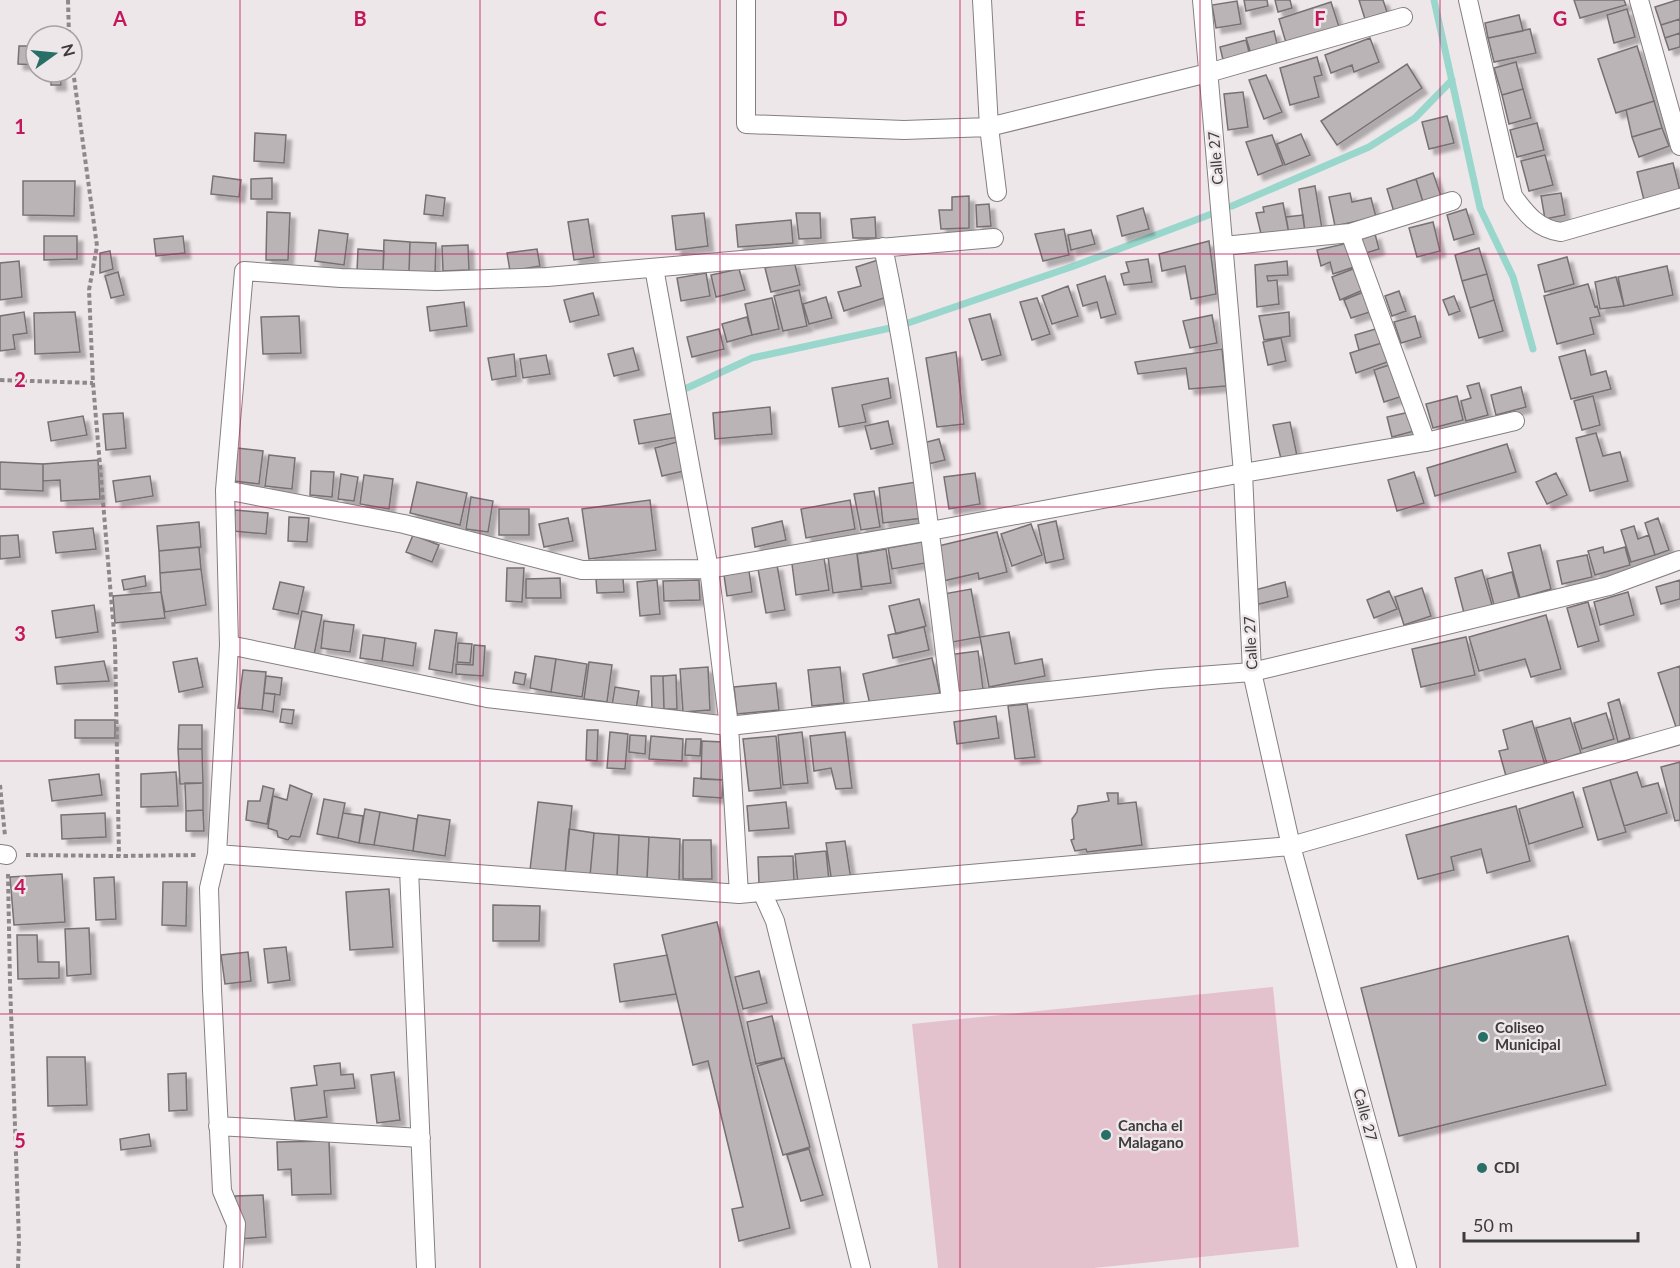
<svg xmlns="http://www.w3.org/2000/svg" width="1680" height="1268" font-family="Lato,sans-serif">
<style>
.green{fill:#e4c2cd}
.lines{fill:none;stroke-linecap:round;stroke-linejoin:round}
.stream{stroke:#99d7cd;stroke-width:7}
.building{fill:#bab4b6;stroke:#777173;stroke-width:1.5;filter:url(#shadow)}
.street-casing{stroke:#857f80;stroke-width:20}
.path{stroke:#8d898a;stroke-width:4;stroke-dasharray:4.5 3;stroke-linecap:butt}
.street{stroke:#fff;stroke-width:18}
.grid{fill:none;stroke:#c2185b;stroke-width:1.5;stroke-opacity:0.55}
.poi-dot{fill:#287067;stroke:#eee7e9;stroke-width:2}
.labels{text-anchor:middle;stroke-width:5;stroke-linejoin:round;paint-order:stroke}
.street-label{font-size:15px;fill:#3d3b3c;stroke:#eee7e9}
.poi-label{font-size:15px;font-weight:bold;fill:#3d3b3c;stroke:#eee7e9;text-anchor:start}
.grid-label{font-size:20px;text-anchor:middle;font-weight:bold;fill:#c2185b;stroke:#eee7e9;stroke-width:5;stroke-linejoin:round;paint-order:stroke}
</style>
<defs>
<filter id="shadow"><feDropShadow dx="5.5" dy="5.5" stdDeviation="1.5" flood-color="#0004"/></filter>
</defs>
<rect width="100%" height="100%" fill="#eee7e9"/>
<path class="green" d="M1273,987L1299,1247L1094,1268H938L912,1024Z"/>
<g class="lines">
<path class="stream" d="M1434,0L1480,208L1513,277L1533,349
M1232,206L1369,147L1415,118L1452,80
M908,323L1074,266L1214,213
M687,388L752,358L895,327"/>
</g>
<path class="building" d="M1244,0H1267L1268,6L1246,11Z
M1275,0H1290L1292,8L1278,12Z
M1359,0H1383L1387,12L1365,19Z
M1574,0H1624L1626,5L1580,18Z
M1677,0H1680V19L1661,25L1655,7Z
M1237,1L1241,24L1216,28L1212,5Z
M1331,2L1340,30L1287,46L1279,19Z
M1627,9L1635,37L1614,43L1607,15Z
M1519,15L1523,31L1488,38L1485,23Z
M1680,19V33L1665,38L1661,25Z
M1530,29L1536,53L1494,62L1488,38Z
M1274,31L1278,48L1252,57L1246,38Z
M1680,33V47L1669,50L1665,38Z
M1370,38L1379,62L1354,72L1352,65L1331,73L1325,55Z
M1246,40L1250,56L1224,64L1220,47Z
M19,46H36V65L18,64Z
M1637,46L1654,101L1616,113L1598,59Z
M1317,57L1322,75L1314,77L1319,97L1290,105L1280,68Z
M1516,62L1523,89L1502,95L1494,68Z
M1407,64L1422,88L1337,145L1321,121Z
M51,72H60L61,85H51Z
M1266,75L1282,112L1264,119L1249,80Z
M1523,89L1531,118L1509,124L1502,95Z
M1243,92L1248,127L1228,130L1224,94Z
M1654,101L1662,128L1632,137L1626,110Z
M1447,116L1454,143L1429,149L1422,122Z
M1537,123L1544,150L1517,157L1510,130Z
M1662,128L1669,146L1639,157L1632,137Z
M255,133L286,135L284,163L254,161Z
M1301,134L1310,155L1285,165L1277,144Z
M1272,135L1283,165L1258,175L1246,142Z
M1545,155L1553,185L1529,191L1521,161Z
M1673,163L1680,191L1644,200L1637,172Z
M1433,173L1441,196L1423,202L1416,179Z
M213,176L241,180L239,197L211,194Z
M272,178V199H251V179Z
M1416,179L1423,202L1394,212L1387,189Z
M23,181H75L74,216L23,215Z
M1315,186L1322,229L1305,232L1299,189Z
M1350,193L1352,202L1371,198L1376,217L1335,226L1329,197Z
M1561,193L1565,215L1545,219L1541,196Z
M426,195L445,198L443,216L424,214Z
M969,196V228L941,229L939,210H952V197Z
M1283,203L1289,234L1262,238L1256,213L1264,212L1263,207Z
M989,204L991,226L977,227L976,205Z
M1143,208L1149,229L1122,236L1117,216Z
M1466,209L1474,234L1454,240L1447,215Z
M267,212L290,213L288,260H266Z
M704,213L708,246L676,250L672,216Z
M796,213H820L821,238L799,239Z
M1303,215L1305,232L1289,234L1286,217Z
M875,217L876,238H853L851,219Z
M588,219L594,257L574,260L568,222Z
M791,220L793,243L738,247L736,225Z
M1433,222L1440,251L1417,257L1409,228Z
M1064,229L1069,255L1043,261L1035,234Z
M319,230L348,234L344,265L315,261Z
M1091,230L1095,244L1071,250L1068,235Z
M1375,234L1379,249L1363,254L1359,240Z
M44,236H77V259L44,260Z
M183,236L185,253L156,256L154,239Z
M384,240L410,242L409,272H383Z
M1209,241L1216,294L1191,299L1185,266L1162,271L1159,254Z
M410,242L436,243L435,274L409,272Z
M1348,243L1357,266L1333,274L1330,262L1321,266L1317,250Z
M468,245L469,270L443,271L442,246Z
M1479,248L1487,274L1462,281L1455,255Z
M358,249L384,251L383,272L357,271Z
M537,249L540,266L510,271L507,253Z
M110,251L113,269L100,273V253Z
M1567,257L1574,284L1545,292L1538,265Z
M1148,259L1152,282L1124,285L1121,274L1129,272L1126,262Z
M878,260L884,298L844,311L838,292L861,286L856,267Z
M19,261L22,297L0,300V263Z
M794,261L800,285L771,292L765,268Z
M1287,261L1288,275L1267,276L1268,281L1277,280L1279,304L1257,307L1255,265Z
M1667,266L1673,295L1624,306L1618,277Z
M739,269L745,290L716,297L711,275Z
M1353,269L1363,290L1340,300L1332,277Z
M118,272L124,295L111,298L105,276Z
M706,273L710,296L681,301L677,278Z
M1487,274L1494,300L1470,308L1462,281Z
M1105,276L1116,314L1101,318L1097,302L1083,306L1077,285Z
M1616,277L1624,306L1600,309L1595,282Z
M1588,284L1595,307L1597,306L1600,316L1590,318L1594,334L1557,344L1544,296Z
M1068,286L1078,316L1052,324L1042,296Z
M799,290L807,326L783,331L774,296Z
M1366,291L1373,311L1351,318L1344,300Z
M1399,291L1406,311L1392,316L1385,296Z
M593,293L599,315L570,322L564,300Z
M1454,296L1460,311L1449,315L1443,300Z
M826,297L832,318L809,324L803,304Z
M772,298L779,329L752,335L745,304Z
M1037,298L1050,334L1032,340L1020,302Z
M1494,300L1503,331L1479,338L1470,308Z
M464,302L467,326L430,331L427,307Z
M24,312L27,333L13,335L15,349L0,351V316Z
M75,312L80,352L35,354L34,313Z
M1289,312L1290,336L1264,340L1259,316Z
M990,314L1001,355L982,360L969,319Z
M1212,315L1217,343L1190,348L1183,321Z
M299,316L301,353L263,354L261,317Z
M1415,316L1421,337L1401,343L1394,322Z
M747,317L752,335L727,342L722,324Z
M1379,328L1385,342L1359,350L1355,335Z
M719,329L724,349L692,357L687,337Z
M1281,338L1286,361L1268,365L1263,342Z
M1385,342L1390,361L1356,373L1350,353Z
M633,348L639,370L614,376L608,354Z
M1222,349L1226,386L1189,389L1186,368L1138,374L1135,362Z
M1585,350L1591,375L1606,371L1611,389L1571,399L1559,357Z
M956,352L964,424L937,427L926,358Z
M514,354L516,376L492,380L488,358Z
M546,355L550,374L523,378L520,359Z
M1392,364L1403,396L1384,402L1374,370Z
M888,378L891,398L862,405L866,422L839,427L832,388Z
M1479,383L1488,415L1466,421L1461,401L1471,398L1467,386Z
M1521,387L1526,407L1496,415L1491,395Z
M1457,396L1463,420L1433,428L1426,404Z
M1593,396L1600,425L1582,430L1574,401Z
M770,407L772,434L715,439L713,413Z
M1410,412L1414,431L1392,437L1387,417Z
M123,413L126,448L106,450L103,414Z
M674,413L679,437L639,444L634,420Z
M83,416L87,435L51,441L48,422Z
M888,421L893,444L871,449L865,426Z
M1290,422L1297,456L1281,459L1273,425Z
M1596,433L1603,456L1620,452L1628,481L1590,491L1576,438Z
M939,439L945,460L928,464L923,443Z
M677,442L684,471L662,476L655,448Z
M1507,444L1516,472L1435,496L1427,468Z
M237,448L263,451L259,484L234,481Z
M269,455L295,458L292,489L265,486Z
M98,460L100,499L61,501L60,480L43,481V464Z
M0,462L43,464V491L0,489Z
M311,471L334,472L332,497L310,495Z
M1414,472L1424,503L1397,511L1388,480Z
M975,473L980,504L949,509L944,477Z
M1556,473L1567,495L1547,504L1536,482Z
M341,474L358,477L354,501L338,499Z
M364,475L393,479L389,509L360,504Z
M150,476L153,496L116,502L113,481Z
M417,482L467,493L460,525L410,513Z
M916,482L923,518L883,523L879,488Z
M874,491L880,527L861,530L854,494Z
M471,497L493,501L488,532L466,529Z
M650,500L656,550L589,559L582,509Z
M850,500L855,529L806,538L801,509Z
M499,509H529V535H499Z
M235,510L268,513L266,534L233,531Z
M289,517L309,518L307,542L288,541Z
M568,518L573,541L544,547L539,524Z
M1658,518L1669,550L1655,555L1645,523Z
M782,521L786,540L755,547L752,528Z
M1056,521L1064,559L1046,563L1038,525Z
M199,522L201,547L159,551L157,526Z
M1031,524L1042,555L1012,566L1001,534Z
M1634,526L1638,539L1649,535L1655,555L1631,562L1621,530Z
M93,528L96,549L56,553L53,532Z
M997,532L1007,572L979,579L978,573L943,581L934,547Z
M18,535L20,557L0,559V536Z
M413,535L439,545L432,562L406,552Z
M927,541L931,562L892,569L888,548Z
M1540,545L1551,589L1520,598L1508,553Z
M199,547L201,569L160,573L159,551Z
M1603,547L1604,553L1625,547L1630,565L1595,575L1588,551Z
M886,549L891,583L861,587L857,554Z
M857,553L862,589L833,593L828,557Z
M1587,555L1592,577L1562,584L1557,561Z
M824,558L829,590L796,595L792,564Z
M777,565L785,610L766,613L758,569Z
M507,568H524L522,602L506,601Z
M201,569L206,605L165,612L161,592L160,573Z
M1482,570L1492,605L1464,613L1455,578Z
M749,571L752,592L727,596L724,575Z
M1512,572L1519,598L1494,605L1487,579Z
M145,576L146,586L124,590L122,580Z
M560,578L561,598H526V579Z
M623,578L624,592L597,593L596,579Z
M657,580L660,614L640,616L637,582Z
M699,580L700,600L664,601L663,581Z
M1680,580V599L1661,604L1656,587Z
M280,582L304,587L298,614L273,609Z
M1285,582L1288,597L1255,605L1251,591Z
M1422,588L1431,616L1404,625L1395,597Z
M971,589L980,637L947,643L938,595Z
M1389,591L1397,609L1374,618L1367,600Z
M161,592L165,618L115,623L113,596Z
M1628,592L1634,615L1600,625L1594,602Z
M919,599L926,626L896,634L889,606Z
M1588,602L1599,641L1578,647L1567,608Z
M94,605L98,632L56,638L52,611Z
M302,611L322,615L314,655L294,651Z
M1546,615L1561,669L1531,677L1525,659L1479,671L1469,637Z
M324,621L354,625L350,652L321,648Z
M924,627L929,650L893,658L888,635Z
M435,630L457,633L452,673L429,669Z
M1009,632L1015,664L1042,659L1045,676L989,687L980,637Z
M363,635L385,638L382,661L360,658Z
M1466,637L1475,675L1421,687L1412,649Z
M385,638L416,643L413,666L382,661Z
M458,643L472,644L470,663L457,662Z
M474,645L485,646L483,676L456,674V664L473,665Z
M978,651L983,689L953,693L948,655Z
M535,656L556,659L551,692L530,688Z
M197,658L203,687L179,692L173,662Z
M932,658L940,693L871,709L863,674Z
M556,659L587,664L582,697L551,692Z
M104,661L109,681L57,684L55,667Z
M589,662L612,665L607,702L584,699Z
M1680,666V729L1677,730L1658,673Z
M708,667L710,710L683,712L680,669Z
M840,667L844,703L812,706L808,670Z
M243,670L266,672L262,710L238,708Z
M515,672L526,674L524,685L513,683Z
M676,675L677,709H664L663,676Z
M266,676L282,678L280,695L264,693Z
M651,676H663L664,709H652Z
M776,683L779,710L737,714L734,687Z
M615,687L639,691L636,709L612,705Z
M264,693L275,694L273,712L262,710Z
M1619,699L1630,738L1618,742L1608,703Z
M1027,704L1035,757L1015,759L1008,706Z
M282,709L294,710L292,724L280,722Z
M1606,713L1614,739L1582,749L1574,723Z
M996,716L999,738L957,744L954,722Z
M1570,718L1581,753L1547,764L1536,728Z
M75,720H115V738H75Z
M1532,721L1545,765L1506,776L1499,751L1508,749L1503,730Z
M179,725H202V749H178Z
M587,730H598L597,761L586,760Z
M610,732L628,734L625,769L607,768Z
M802,732L808,783L783,785L778,735Z
M845,732L852,788L836,789L831,768L814,771L810,736Z
M630,735L646,736L645,754L629,752Z
M651,736L683,739L682,761L649,759Z
M776,736L781,788L749,791L743,739Z
M686,739H701L700,756L685,755Z
M702,741L723,742V780L701,779Z
M178,749H202L203,783L180,784Z
M1680,762V820L1675,821L1661,767Z
M176,772L178,806L141,807V774Z
M1637,772L1642,787L1658,783L1667,813L1624,826L1610,780Z
M99,774L102,795L52,801L49,780Z
M694,778L723,780L722,798L693,796Z
M1610,780L1626,832L1598,840L1583,788Z
M185,783H203V810L186,811Z
M290,785L312,794L300,837L291,836L288,840L278,837L277,831L268,828L273,796L287,800Z
M263,786L274,789L267,824L246,820L248,801H260Z
M1573,792L1583,827L1529,844L1519,809Z
M1107,793H1118V804L1136,802L1142,845L1087,852L1086,849L1075,851L1071,840L1074,839L1072,819L1077,812L1078,806L1109,801Z
M324,799L345,803L338,838L317,834Z
M538,802L572,806L565,874L530,870Z
M786,802L789,828L749,831L747,806Z
M1516,806L1530,861L1487,873L1481,849L1451,857L1454,870L1418,879L1406,835Z
M365,809L380,812L374,845L359,843Z
M203,810L204,831H186V811Z
M380,812L417,819L413,851L374,845Z
M105,813L106,837L62,839L61,815Z
M343,813L363,816L359,843L338,838Z
M418,815L450,820L445,856L413,851Z
M569,829L594,833L590,876L565,874Z
M594,833L619,835L617,877L590,876Z
M619,835L649,837L647,879L617,877Z
M649,837L680,839L679,881L647,879Z
M683,840H711L712,879H683Z
M845,841L851,880L832,883L826,843Z
M826,851L829,881L798,884L795,854Z
M793,856L794,883L759,884L758,857Z
M62,874L65,922L14,925L10,877Z
M114,877L116,919L96,920L94,878Z
M163,882H187L186,926L162,925Z
M389,889L393,947L350,950L346,892Z
M493,905L540,906L539,941H493Z
M717,922L790,1228L739,1241L732,1209L743,1207L708,1061L693,1065L662,935Z
M89,928L91,974L67,976L65,929Z
M17,935H37L38,962H59V978L18,979Z
M1568,936L1606,1085L1399,1136L1361,988Z
M286,947L290,980L268,983L264,949Z
M248,952L251,981L225,984L221,955Z
M667,955L676,994L620,1002L614,964Z
M759,971L767,1003L743,1009L735,977Z
M772,1016L782,1058L756,1064L747,1022Z
M47,1057H85L87,1105L48,1106Z
M784,1058L810,1147L783,1155L757,1066Z
M340,1063L341,1075L353,1074L355,1088L324,1091L327,1117L295,1121L291,1088L317,1085L314,1066Z
M394,1072L400,1120L377,1123L371,1075Z
M186,1073L187,1110L169,1111L168,1074Z
M149,1134L151,1146L121,1150L120,1139Z
M329,1141L331,1194L292,1195L291,1169L278,1170L277,1142Z
M809,1149L823,1195L801,1201L787,1155Z
M263,1195L266,1237L238,1239L235,1196Z"/>
<g class="lines">
<defs>
<path id="street" d="M746,0V124L904,130L989,127L1208,73L1403,17
M982,0L989,127L997,192
M1202,0L1243,473L1252,672L1291,846L1407,1268
M1468,0L1513,196C1526,214 1538,229 1561,232L1680,198
M1639,0L1680,146
M1350,233L1426,442
M1224,246L1350,233L1452,201
M883,247C915,397 932,549 951,701
M654,268L709,569L729,726L739,894
M225,490L404,524L582,570L709,569L930,531L1243,473L1426,442L1515,421
M229,645L487,698L729,726L1159,679L1252,672L1609,586L1680,560
M0,854L7,855
M217,854L739,894L1291,846L1680,735
M409,869L426,1268
M762,892L775,921L861,1268
M218,1126L421,1138
M233,1268L236,1224L222,1191L212,990L209,888L217,854L229,645L225,490L244,271L341,278L437,281L547,277L994,238"/>
</defs>
<use href="#street" class="street-casing"/>
<path class="path" d="M68,0L69,36
M72,63L97,246L89,290L93,383L115,644L119,856
M0,380L93,383
M0,785L5,836
M26,855L119,856L198,855
M8,874L10,983L19,1241L18,1268"/>
<use href="#street" class="street"/>
</g>
<path class="grid" d="M240,0V1268M480,0V1268M720,0V1268M960,0V1268M1200,0V1268M1440,0V1268M0,254H1680M0,507H1680M0,761H1680M0,1014H1680"/>
<g class="poi-dot">
<circle cx="1483" cy="1037" r="6"/>
<circle cx="1106" cy="1135" r="6"/>
<circle cx="1482" cy="1168" r="6"/>
</g>
<g class="labels">
<g class="street-label">
<text transform="translate(1216 158) rotate(-95)" y="5">Calle 27</text>
<text transform="translate(1251 643) rotate(-93)" y="5">Calle 27</text>
<text transform="translate(1365 1115) rotate(75)" y="5">Calle 27</text>
</g>
<g class="poi-label">
<text x="1495" y="1033">Coliseo<tspan x="1495" dy="17">Municipal</tspan></text>
<text x="1118" y="1131">Cancha el<tspan x="1118" dy="17">Malagano</tspan></text>
<text x="1494" y="1173">CDI</text>
</g>
</g>
<g class="grid-label">
<text x="120" y="26">A</text>
<text x="360" y="26">B</text>
<text x="600" y="26">C</text>
<text x="840" y="26">D</text>
<text x="1080" y="26">E</text>
<text x="1320" y="26">F</text>
<text x="1560" y="26">G</text>
<text x="20" y="134">1</text>
<text x="20" y="387">2</text>
<text x="20" y="641">3</text>
<text x="20" y="894">4</text>
<text x="20" y="1148">5</text>
</g>
<g transform="translate(54 54) rotate(75)"><circle r="28" fill="#eee7e9" stroke="#a7a2a4" stroke-width="1.5"/>
<path d="M0-4.5L10 22L0 15L-10 22Z" fill="#287067"/>
<text y="-9" font-size="16" font-weight="bold" text-anchor="middle" fill="#3d3b3c">N</text>
</g>
<path d="M1464 1232v9h174v-9" fill="none" stroke="#3d3b3c" stroke-width="3"/>
<text x="1473" y="1232" font-size="18" fill="#3d3b3c" stroke="#eee7e9" stroke-width="4.5" paint-order="stroke">50 m</text>
</svg>
